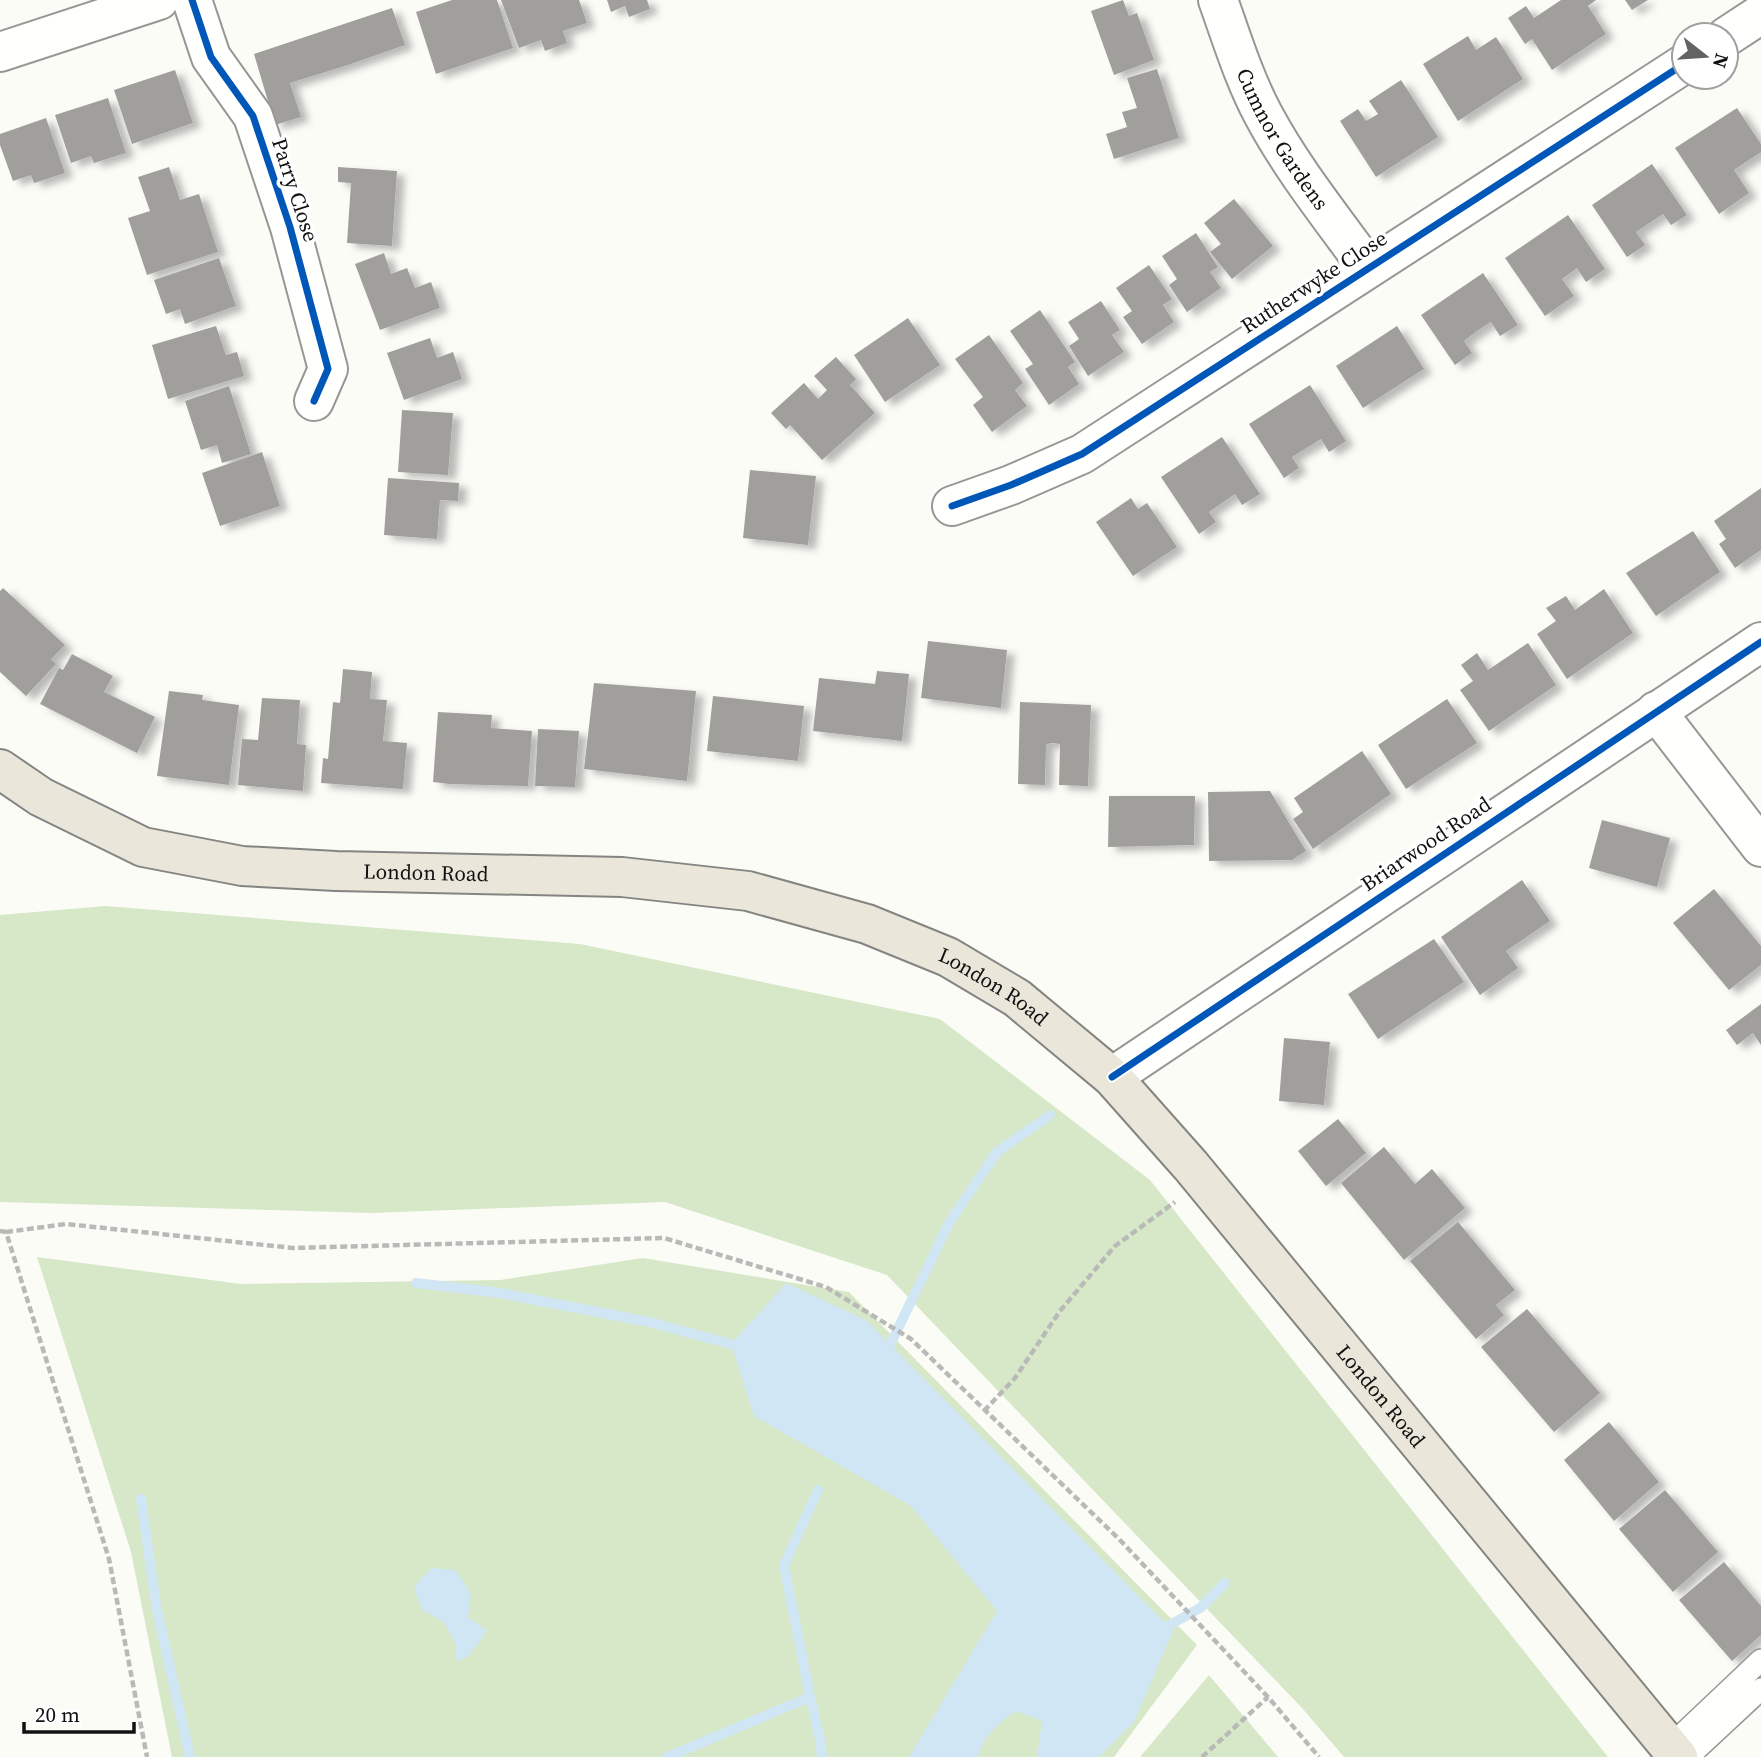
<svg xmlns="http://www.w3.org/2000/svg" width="1761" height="1757" font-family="'Source Serif 4',serif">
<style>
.forest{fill:#d6e8c7}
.water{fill:#d0e6f4}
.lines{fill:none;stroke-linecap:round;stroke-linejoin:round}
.stream{stroke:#d0e6f4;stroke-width:10}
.building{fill:#a09f9c;filter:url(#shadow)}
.service-casing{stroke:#979795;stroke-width:24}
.minor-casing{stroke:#979795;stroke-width:42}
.tertiary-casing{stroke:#979795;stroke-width:42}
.trunk-casing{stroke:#848482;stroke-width:42}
.path{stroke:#b9b9b8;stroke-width:4.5;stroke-dasharray:7 3.5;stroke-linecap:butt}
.service{stroke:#fffffe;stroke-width:21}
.minor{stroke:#fffffe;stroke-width:38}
.tertiary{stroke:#fffffe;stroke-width:38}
.trunk{stroke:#eae6da;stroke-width:38}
.cycleway-casing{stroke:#fff;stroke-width:11}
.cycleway{stroke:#0057b8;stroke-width:7}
.labels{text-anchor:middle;stroke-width:7;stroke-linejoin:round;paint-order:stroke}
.street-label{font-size:21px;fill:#111;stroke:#fff}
</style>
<defs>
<filter id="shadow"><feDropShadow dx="8" dy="4.5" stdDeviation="3.5" flood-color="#0004"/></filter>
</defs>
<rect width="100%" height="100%" fill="#fcfcf7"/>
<path class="forest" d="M105,906L580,944L940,1019L1150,1180L1608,1757H1344L1302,1708L887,1275L665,1202L372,1213L0,1202V915Z
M37,1257L241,1284L500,1280L643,1258L849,1292L1197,1645L1114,1757H172L131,1552Z
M1209,1675L1278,1757H1140Z"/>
<path class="water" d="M786,1283L866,1320L1173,1631L1134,1722L1099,1757H1037L1042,1721L1016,1711C997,1724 985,1734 978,1757H909L997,1611L911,1506L754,1416L731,1344Z
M431,1568L455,1570L471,1593L468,1617L487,1631L468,1657L455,1661L456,1645L444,1622L422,1610L414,1587Z"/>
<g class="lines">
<path class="stream" d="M416,1283L500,1293L649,1322L731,1344
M890,1345L950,1221L997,1152L1050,1115
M818,1490L784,1565L810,1697L820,1739L822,1757
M141,1499L156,1605L190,1757
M1168,1626L1200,1608L1225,1583
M667,1757L810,1697"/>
</g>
<path class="building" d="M452,0H497L513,48L436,74L416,12Z
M501,0H579L587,23L563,31L567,43L545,51L541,40L519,48Z
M607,0H647L650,9L629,17L625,6L611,12Z
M1123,0L1129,16L1137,13L1154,60L1114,75L1091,11Z
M1561,0H1596L1588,6L1606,34L1552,70L1532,39L1525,44L1508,18L1526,6L1534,18Z
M1625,0H1648L1632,10Z
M392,8L405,45L348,65L290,83L301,117L275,125L254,54Z
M1468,36L1476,50L1496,37L1523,79L1458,121L1423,64Z
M1157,69L1179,138L1114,159L1106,134L1127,127L1122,112L1137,108L1127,78Z
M175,70L193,123L132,144L114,90Z
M1401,80L1438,137L1376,177L1340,121L1358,109L1366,121L1378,114L1369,101Z
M108,98L126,153L94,163L91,156L71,163L55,115Z
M1737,108L1761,144V152L1734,170L1749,193L1719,214L1675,148Z
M46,118L65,173L34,183L31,175L13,181L0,145V134Z
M1652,164L1687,215L1671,225L1663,214L1636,232L1645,245L1627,257L1592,205Z
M169,167L180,200L199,194L218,252L147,275L128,218L150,211L138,177Z
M338,167L397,171L392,246L347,243L351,183L338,182Z
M1234,199L1273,246L1232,279L1210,252L1221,244L1204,223Z
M1568,215L1605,269L1586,282L1577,268L1562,279L1574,296L1545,316L1505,258Z
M1196,233L1218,267L1210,272L1221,288L1187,312L1169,285L1177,279L1162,256Z
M384,253L391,274L407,268L415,288L431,282L440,308L380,330L355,264Z
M219,258L236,306L185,324L180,309L166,314L154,280Z
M1149,265L1172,299L1163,305L1174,322L1142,344L1123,317L1132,311L1116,288Z
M1483,273L1518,325L1500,336L1491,322L1477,331L1464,341L1472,353L1455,365L1421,315Z
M1101,301L1120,330L1112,335L1124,352L1088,376L1069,346L1079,339L1068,322Z
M1040,310L1075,362L1068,367L1079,384L1049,405L1025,369L1033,364L1010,331Z
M908,318L940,365L885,402L854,355Z
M216,326L226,355L237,352L244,376L168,399L152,345Z
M1397,326L1424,369L1363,408L1336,366Z
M989,335L1023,383L1015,390L1027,406L992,432L973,405L983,397L955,359Z
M430,338L437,358L453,352L462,379L404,400L387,353Z
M836,357L856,379L850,385L875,413L822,460L790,425L786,429L771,413L804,383L818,399L827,390L814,376Z
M1310,385L1346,441L1329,452L1321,439L1292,457L1299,468L1284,478L1249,424Z
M229,386L251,454L222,463L217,445L201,450L185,401Z
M402,410L453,413L448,475L398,472Z
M1222,437L1260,494L1242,505L1235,494L1209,512L1216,522L1199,534L1161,477Z
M262,452L280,506L220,526L202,473Z
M750,470L816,476L808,545L743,538Z
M388,478L459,483L458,501L440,500L437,539L384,535Z
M1761,488V550L1735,568L1719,544L1726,539L1714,521Z
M1131,498L1138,509L1147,503L1177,547L1133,576L1096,522Z
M1693,531L1720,572L1656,616L1626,573Z
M3,588L65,645L51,659L56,664L26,696L0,672V591Z
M1604,589L1633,633L1567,679L1537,634L1556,621L1546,608L1566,596L1575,610Z
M928,641L1007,650L1001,708L921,698Z
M1528,643L1556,685L1489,731L1460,690L1473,681L1461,665L1477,653L1488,670Z
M72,654L113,676L104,692L155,717L137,753L40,704L59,668L63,670Z
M343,669L372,672L370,699L387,700L383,741L407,743L403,789L321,783L323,758L328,759L333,702L340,703Z
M877,671L909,674L902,741L813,731L819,678L875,684Z
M594,683L696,691L687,781L584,769Z
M169,691L203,695L202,700L239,705L229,785L157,776Z
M713,696L804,706L798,761L707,751Z
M262,698L300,700L297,744L306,745L303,791L238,785L242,739L258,740Z
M1447,699L1477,743L1406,789L1378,745Z
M1020,702L1091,705L1088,786L1059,785L1060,744L1053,743L1046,744L1045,785L1018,784Z
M438,712L492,715L491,728L532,731L528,786L450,784L433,782Z
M538,729L579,731L575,787L535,786Z
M1362,751L1391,794L1313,849L1293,819L1303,812L1294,798Z
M1270,791L1306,851L1292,860L1209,861L1208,792Z
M1109,796H1195L1194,845L1108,847Z
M1602,820L1670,838L1657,887L1589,868Z
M1522,880L1550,921L1506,951L1518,968L1480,995L1441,937Z
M1714,889L1761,946V965L1729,990L1673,923Z
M1434,939L1464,982L1378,1039L1348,994Z
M1761,1004V1045L1753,1033L1737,1045L1726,1030Z
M1284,1038L1330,1042L1324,1105L1279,1101Z
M1338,1119L1366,1153L1326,1186L1298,1151Z
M1384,1147L1415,1184L1432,1169L1465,1208L1404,1260L1341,1183Z
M1458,1222L1515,1290L1496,1305L1504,1315L1476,1339L1410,1261Z
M1527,1309L1600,1393L1554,1432L1481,1347Z
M1609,1422L1659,1482L1614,1521L1564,1460Z
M1665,1490L1718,1552L1673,1592L1619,1529Z
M1724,1562L1761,1606V1635L1732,1661L1679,1600Z"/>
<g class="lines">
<defs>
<path id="service" d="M1669,1747L1761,1660
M1688,1757L1761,1689"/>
<g id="minor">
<path d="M192,0L211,57L253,116L290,227L328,369L314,401"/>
<path id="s1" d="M1218,0C1232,39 1244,79 1264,116C1293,170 1332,218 1368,268"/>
<path d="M1726,37L1761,14"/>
<path d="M0,52L159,0"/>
<path d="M952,506L1011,485L1082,454L1684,64"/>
<path d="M1656,711L1761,847"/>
</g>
<path id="tertiary" d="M1112,1077L1761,642"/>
<g id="trunk">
<path id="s2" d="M0,769L41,797L143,847L242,866L336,871L622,877L748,891L867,924L948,957L1017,998L1112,1077L1191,1166L1678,1757"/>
</g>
</defs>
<use href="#service" class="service-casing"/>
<use href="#minor" class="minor-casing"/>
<use href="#tertiary" class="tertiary-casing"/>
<use href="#trunk" class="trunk-casing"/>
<path class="path" d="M0,1231L6,1232L109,1559L147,1757
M6,1232L66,1224L293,1248L664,1238L826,1287L911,1339L1119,1539L1268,1697L1319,1757
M984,1411L1015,1378L1060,1311L1115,1246L1175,1202
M1202,1757L1268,1697"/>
<use href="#service" class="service"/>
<use href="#minor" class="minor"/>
<use href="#tertiary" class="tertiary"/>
<use href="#trunk" class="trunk"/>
<defs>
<path id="cycleway" d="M192,0L211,57L253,116L290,227L328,369L314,401
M952,506L1011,485L1082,454L1684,64
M1112,1077L1761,642"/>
</defs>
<use href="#cycleway" class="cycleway-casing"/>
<use href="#cycleway" class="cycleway"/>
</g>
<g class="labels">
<g class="street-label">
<text dy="7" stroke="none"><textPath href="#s1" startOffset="154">Cumnor Gardens</textPath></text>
<text transform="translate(295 190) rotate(72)" y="7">Parry Close</text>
<text transform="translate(1314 282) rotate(-33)" y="7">Rutherwyke Close</text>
<text transform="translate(1426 844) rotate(-34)" y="7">Briarwood Road</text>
<text dy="7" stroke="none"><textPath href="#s2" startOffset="448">London Road</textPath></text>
<text dy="7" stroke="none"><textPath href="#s2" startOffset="1036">London Road</textPath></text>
<text dy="7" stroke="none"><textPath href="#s2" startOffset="1603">London Road</textPath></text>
</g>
</g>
<g transform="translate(1705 56) rotate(107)"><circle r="33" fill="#ffffff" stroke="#a0a0a0" stroke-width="2"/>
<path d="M0-5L12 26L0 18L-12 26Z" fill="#636362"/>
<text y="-10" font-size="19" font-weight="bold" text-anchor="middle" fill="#111111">N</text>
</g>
<path d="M24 1722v10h110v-10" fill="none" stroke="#111111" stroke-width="3.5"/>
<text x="35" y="1722" font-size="21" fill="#111111" stroke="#ffffff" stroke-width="5" paint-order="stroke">20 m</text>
</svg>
